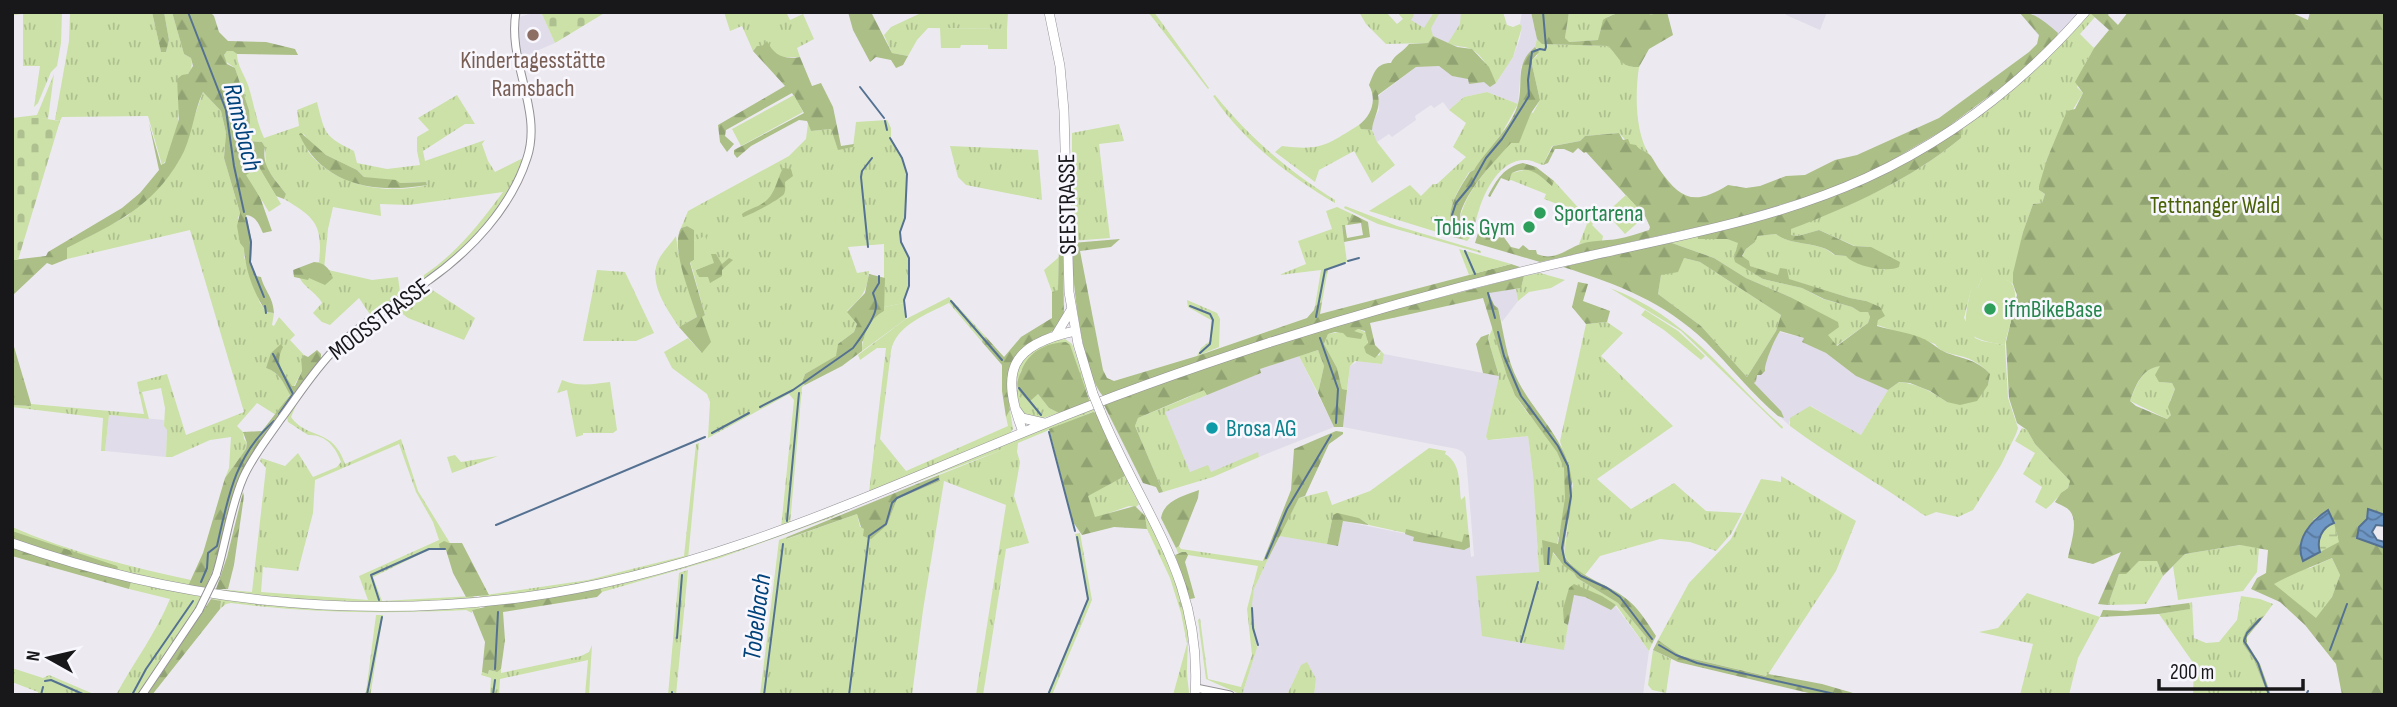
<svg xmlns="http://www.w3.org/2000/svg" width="2397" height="707" font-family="'Sofia Sans Condensed',sans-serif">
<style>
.built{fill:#e0dce9}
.grass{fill:url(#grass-tufts);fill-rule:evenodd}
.forest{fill:url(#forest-firs);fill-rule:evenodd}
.wetland{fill:url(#wetland-marsh)}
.cemetery{fill:url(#cemetery-stones)}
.garden{fill:#cbe1a7}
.water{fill:url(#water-waves);stroke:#557192;stroke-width:2}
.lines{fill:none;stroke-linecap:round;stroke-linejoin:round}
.stream{stroke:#557192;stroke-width:2}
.minor-casing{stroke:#939196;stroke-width:9}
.major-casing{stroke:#939196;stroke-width:10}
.minor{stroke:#fff;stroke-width:7}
.major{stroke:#fff;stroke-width:9}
.minor-bridge-casing{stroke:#939196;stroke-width:9;stroke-linecap:butt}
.major-bridge-casing{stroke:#939196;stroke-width:10;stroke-linecap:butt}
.minor-bridge{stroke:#fff;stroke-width:7}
.major-bridge{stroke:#fff;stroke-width:9}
.education-dot{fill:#8d6e63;stroke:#f9f7fe;stroke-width:2.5}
.leisure-dot{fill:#2e9e5b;stroke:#f9f7fe;stroke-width:2.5}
.culture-dot{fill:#0f9aa8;stroke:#f9f7fe;stroke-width:2.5}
.labels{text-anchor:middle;stroke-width:5;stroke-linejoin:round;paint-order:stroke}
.education-label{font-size:24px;fill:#785e54;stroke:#f9f7fe}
.street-label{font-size:24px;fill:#18181a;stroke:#f9f7fe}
.park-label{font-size:24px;fill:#4a6207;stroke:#f9f7fe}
.leisure-label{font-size:24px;fill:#27864d;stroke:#f9f7fe;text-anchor:start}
.culture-label{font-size:24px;fill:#0d838f;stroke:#f9f7fe;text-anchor:start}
.water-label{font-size:26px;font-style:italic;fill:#01427a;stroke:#f9f7fe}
</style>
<defs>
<pattern id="grass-tufts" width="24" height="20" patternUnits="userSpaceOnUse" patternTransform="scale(1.75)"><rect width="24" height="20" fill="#cbe1a7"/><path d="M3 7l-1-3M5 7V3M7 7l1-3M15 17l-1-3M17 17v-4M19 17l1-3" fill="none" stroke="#aec08f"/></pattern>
<pattern id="forest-firs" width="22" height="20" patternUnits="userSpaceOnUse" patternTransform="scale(1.75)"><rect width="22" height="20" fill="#abbf86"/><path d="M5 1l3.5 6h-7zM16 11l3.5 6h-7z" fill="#92a373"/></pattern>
<pattern id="wetland-marsh" width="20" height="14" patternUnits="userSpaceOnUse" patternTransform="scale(1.75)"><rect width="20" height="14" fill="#cbe1a7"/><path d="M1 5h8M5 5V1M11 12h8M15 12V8" fill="none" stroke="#aec08f"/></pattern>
<pattern id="cemetery-stones" width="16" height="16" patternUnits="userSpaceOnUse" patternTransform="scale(1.75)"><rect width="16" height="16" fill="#cbe1a7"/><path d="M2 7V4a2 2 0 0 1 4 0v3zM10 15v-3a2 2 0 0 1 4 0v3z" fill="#aec08f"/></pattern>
<pattern id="water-waves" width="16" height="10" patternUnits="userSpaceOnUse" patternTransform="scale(1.75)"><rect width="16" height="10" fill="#6f97c5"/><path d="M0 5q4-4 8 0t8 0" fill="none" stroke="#5a7a9f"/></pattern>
</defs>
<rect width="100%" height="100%" fill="#eceaf0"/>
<path class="built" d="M537,12H541L555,43L520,58L517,33L519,17Z
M1397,12H1474L1457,47L1433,36L1431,29L1427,34Z
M1522,12H1531L1537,39L1535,47L1521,67L1518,104L1487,92L1464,97L1449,110L1443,102L1434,108L1431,105L1415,116L1416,120L1392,137L1389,134L1377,142L1372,130V123L1379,110L1378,96L1416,67L1439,66L1452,76L1496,83L1513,57L1520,38L1522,27L1520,24Z
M1785,12H1827L1820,30L1786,15Z
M2019,12H2078L2060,33L2039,36Z
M1516,289L1518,301L1502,322L1498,308L1494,305L1489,292Z
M1776,331L1804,338L1803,342L1826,353L1856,376L1888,390L1861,435L1811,406L1789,422L1790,426L1743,382L1756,366Z
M1384,354L1499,376L1486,438L1494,440L1528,436L1533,475L1539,573L1564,650L1574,584L1614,604L1649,651L1643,695H1314L1316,679L1301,665L1287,695H1242L1257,648L1251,605L1254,589L1279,536L1338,545L1343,521L1470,547L1471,557L1474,556L1466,457L1463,452L1457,449L1343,427L1350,366L1358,361L1382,364Z
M1299,356L1334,427L1259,457V455L1211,472H1190L1164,412L1261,373L1260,369Z
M109,415L164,420V426L167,430L166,457L105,451Z"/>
<path class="grass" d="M12,12H62L61,43L57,66L51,72L38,103L34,107L40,66H23V14L12,15Z
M70,12H152L161,52H166L169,40L164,12H172L184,54L191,58C194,72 187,75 177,83C183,102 177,152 162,165L148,116L62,117L60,121L55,120L69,41Z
M724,12H786L790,20L803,14L814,39L797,48L800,57H782L762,46L755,48L753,51L742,26L730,31Z
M923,12H1008L1007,29L928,28L917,40L908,56L892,53L884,35L891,27Z
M1148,12H1154L1209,88L1208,89Z
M1359,12H1386L1397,24L1403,19L1397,12H1410L1414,15L1411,20L1424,28L1434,12H1440L1431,28L1433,36L1428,43L1386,44L1366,24Z
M1461,12H1503L1507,25L1513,27L1520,24L1522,27L1513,57L1496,83C1491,72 1483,55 1471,49C1464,46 1456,47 1448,43L1460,24Z
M1569,12H1620L1607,17L1600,31L1599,40L1568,42L1565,38Z
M2089,12L2095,17L2080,34L2094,48L2085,64L2077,87L2083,93L2057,136L2047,159L2039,190L2045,194L2042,203L2033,204L2023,232L2013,284L2007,280L1982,278L1978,287L1971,290L1964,318L1975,338L1982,341L2005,345L2008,398L2018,428L2016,434L2001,465L1973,510L1958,517L1936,512L1926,516L1922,514C1879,483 1833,458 1790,426V418L1810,406L1861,435L1888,390L1899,382C1918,384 1932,392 1947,402L1988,385L1990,374C1983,366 1971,358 1960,356C1950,353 1941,353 1935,344L1877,325L1878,320L1866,301L1850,298L1771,274L1750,266L1742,257L1746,249L1755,242L1756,236L1776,234C1793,247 1819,240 1834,255L1846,256L1885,270L1871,247L1855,246L1819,230L1798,236L1791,235V228C1852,206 1911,179 1961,138L1962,129C2010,92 2048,57 2089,12Z
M1537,39L1543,44L1608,46C1618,56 1623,68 1639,67C1635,93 1635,132 1649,154L1629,144L1619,133L1585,136L1580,141L1552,146L1543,165C1538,164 1532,160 1527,160C1501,158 1485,190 1479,210C1475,220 1475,234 1467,241L1461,239C1464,230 1458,220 1462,211C1471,185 1493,163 1511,142H1519L1531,112L1533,113L1540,100L1532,65V60L1537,56L1538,49L1535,47Z
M227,51H234L237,54C237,65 244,74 248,85C254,103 256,121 264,138L299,126L297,110L317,102C325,134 324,136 354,151L357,163L387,169L420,165L417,151V137L429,130L418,118L457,95L475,124H465L423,151L425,161L485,140L482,144L488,161L495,172L521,159L524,160C515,179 505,198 492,216C461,259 414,287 371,316L359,298L330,325L322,322L313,313L322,303C316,291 299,286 298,271L319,262C323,225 315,217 284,199L286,194L266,168L265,147L262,142L248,141L245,136L249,110L235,68L225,61L224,55ZM303,133L310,143L326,155L357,170L364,177L400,183L426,182L427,185C387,195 338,187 310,154C306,149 305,140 303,133ZM503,192C480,223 457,253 424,275V278L400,292L398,277L372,280L324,269L328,229L333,207L381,216L380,204L409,205Z
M54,74L48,119L12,118L37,115Z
M203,92L221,111L226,133L224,158L240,213L238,218L245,250L244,257L260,303L267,312L274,313L272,325L274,326L279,317L295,335L290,340L304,355L301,359L302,371L294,386H291L278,367L280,361L274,350L266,368C280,373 283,382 290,394L276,415L257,403L237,426L243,432L244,439L247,443L246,449L225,478L229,468L231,437L210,440L172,457H166L167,430L164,426L165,408L161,388L142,392L149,419L109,415L105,451H101L103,418L12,407V405L30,406L31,404L144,414L137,382L167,374L186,435L244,412L190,230L67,259V248L127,216L165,181L175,164L179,161Z
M1487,92L1518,104L1502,133L1474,170L1469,172C1456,194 1444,211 1453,237L1369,211L1410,185L1421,196L1433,184H1437L1466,157L1453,147L1466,123L1449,110L1464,97Z
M1215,95C1250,138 1288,171 1335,200V203C1288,175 1244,142 1213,96Z
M887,120L891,128V138L902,157L907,174L905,217L900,232L901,242L909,258V286L904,303L884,307V244L848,247L857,273L869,271C867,292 862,297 847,311L857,324L854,332L838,344L837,356L805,374L802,383L805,385L802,387L790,524L781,528L794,400L789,394L708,438L710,402L707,394L672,368L664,352L688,338L702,353L701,317L705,315L693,271L713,263L705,237L694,241V230L687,226L681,228L688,211L789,156L806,139L808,123L811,131L831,129L838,149L853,147L856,122Z
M1119,124L1124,141L1099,144L1110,238L1072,241V133Z
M1359,125L1362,129L1372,130L1377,142L1395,165L1372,183L1354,151L1319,170L1315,182L1275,152L1282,146C1322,151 1326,145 1359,125Z
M950,146L1038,150L1042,200L966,185L958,177Z
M1528,169L1535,171L1552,185L1554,181L1593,224L1592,225L1603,236L1602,241L1579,244L1587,224L1573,219L1576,211L1544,199L1546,194L1511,180L1509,181L1512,173Z
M1345,206L1397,226L1481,251V253L1378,224L1346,209L1344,208Z
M1337,207L1352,214L1347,225L1342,226L1347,262L1328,269L1322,302L1315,306L1321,270L1279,275L1306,264L1298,241L1332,229L1326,211Z
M676,236L678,251L697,317L679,327C667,309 647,282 659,259C663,251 671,244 676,236Z
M1697,236L1698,239H1727L1739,243L1734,258L1752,272L1763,279L1802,288L1823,299L1852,307L1860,312H1868L1870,317L1868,323L1836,346L1790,297L1746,278L1714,258L1669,242Z
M1059,257L1058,291L1052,292L1044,270Z
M1684,258L1700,262L1781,315L1776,331L1747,377L1701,326L1658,294L1661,275Z
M597,270L625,272L654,333L636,341H583Z
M1540,273L1565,280L1551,288L1529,292L1518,301L1516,289L1521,288L1524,276Z
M1610,288C1688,317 1724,375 1783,427L1782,429L1681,331Z
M431,289L475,318L464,340L408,318L395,308L403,303L407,306Z
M949,297L986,337L983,338L982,342L949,303C927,314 896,325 891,351L880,439L906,471L1008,426L1006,417L1010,410L1013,429L1010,433L869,492L886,348H877L860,360L858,355L906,319Z
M1187,300L1217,313L1220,319L1219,347L1197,356L1201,348L1210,341L1211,320L1188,307Z
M1645,310L1678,331L1705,356L1701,360L1664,330L1641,315Z
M1607,322L1623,333L1601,356L1673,426L1597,479L1631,509L1674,483L1706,511L1742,513L1731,534L1716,551L1690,542L1660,539L1600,556L1585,575L1578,572L1564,556L1573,485L1560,441L1586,324Z
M1493,327C1500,351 1505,376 1517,398C1531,421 1559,443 1565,470C1569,494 1562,521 1557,545L1542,541L1560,561L1574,573L1577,578L1618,603L1652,644L1649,651L1616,605L1575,585L1564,623L1568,625L1564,650L1482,636L1476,576L1539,572L1533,475L1528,436L1488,440L1486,437L1499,376L1488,339Z
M1358,329L1367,333V342L1379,356L1381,351L1384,354L1382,364L1355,361L1350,366L1347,390L1342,389L1337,368L1324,344L1328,334Z
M1065,339L1072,344L1088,393L1084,387L1021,370L1018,388L1038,394L1049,408L1059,413L1037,420L1023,415L1014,400L1016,370L1031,350L1052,341Z
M1318,350L1324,366L1318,393L1299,356Z
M2158,366H2160L2159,382L2172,383L2175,389L2170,401L2171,415L2167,419L2130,401C2137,385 2140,371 2158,366Z
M562,380C577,387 595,384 610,382L617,430L613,433H583V435L576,437L567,390L557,393Z
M1204,389L1207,395L1165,412L1190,472L1208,465L1211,472L1258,452L1259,457L1213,477L1163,492L1135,426L1138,418L1189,397Z
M297,403L291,417C307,440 333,427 345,464L401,439L418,491L450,543L440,550L431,549L373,577L382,601L473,596L475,599L430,603H336L215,591L216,589L252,592L266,468L260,461L261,458L285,466L298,453L313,477L337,467L341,462C336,447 325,434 308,435L288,422L287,418ZM399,444L416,492L433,522L439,540L359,576L368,600L261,592L263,567L298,571L313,513L315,480Z
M1093,408L1095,413L1092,412L1018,443L1017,452L1020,462L1014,496L1029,543L1006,549L983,695H976L1006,505L944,481L923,610L912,695H760L779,540L787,537V539L857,514L860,527L887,525L897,499L940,481L939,475L1007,448L875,498Z
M2022,428L2027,430L2035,444L2070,481L2068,488C2059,494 2055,502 2046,509L2035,502L2042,487L2023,474L2035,453L2015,441Z
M699,443L688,559L590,583L481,599L479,596L588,580L684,556L696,444Z
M1429,448L1446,451L1445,454C1461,463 1459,483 1461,500L1465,496L1470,547L1369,525L1359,518L1333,515L1327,544L1279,536L1299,498L1327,491L1332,505L1370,491Z
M455,455L461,462L498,456L452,473L447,457Z
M1125,476L1139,504L1136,507L1129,506L1095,518L1087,496Z
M1781,476L1856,521L1836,571L1767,676L1681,656L1658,640L1689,583L1731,539L1761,479L1781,482Z
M858,505L833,517L720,558L602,592L600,588C689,568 773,537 858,505Z
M1140,511C1154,517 1182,590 1185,608C1190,630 1187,651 1187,673C1187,680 1189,687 1189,695H1173L1187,644L1181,613L1170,578L1147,529L1145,516Z
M12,527C70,552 130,567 191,580L188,586L115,571L88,557L20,535L12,531Z
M1080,533L1092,600L1052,695H1047L1088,599L1075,534Z
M2241,545L2259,548L2257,572L2243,591L2178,600L2173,566L2185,554Z
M1179,546L1181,549L1263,561L1268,559L1254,589L1252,604L1257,648L1242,695L1206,679L1198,620L1200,618L1208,679L1241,687L1252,655L1247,609L1258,566L1188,555L1186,552L1178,553L1176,548Z
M2332,558L2340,575L2332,597L2316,619L2273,584L2299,570L2310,568Z
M2139,561H2157L2163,576L2146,604L2108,605L2119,574L2126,573Z
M688,570L676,695H668L679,573Z
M131,582L202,596L195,612L139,695H116C134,662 156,633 170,599L129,589Z
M2027,593L2100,617L2078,658L2069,695H2020L2033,644L1979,632L1998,628Z
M2241,596L2260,599L2273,604L2265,615L2257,619L2243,644L2254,660L2268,695H2193L2194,664L2159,614L2189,609V603L2192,602L2194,638L2206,643L2219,642L2237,620Z
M212,597L287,606H478L480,608L472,610V613L466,610C387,614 310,613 231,603L226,604L220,609L221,601L211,599Z
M376,615H383L371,691V695H363L366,692Z
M592,645L589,695H585L588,660L500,679L499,695H490L491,678L481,675L482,672L488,674L489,670L496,672L501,669V673L581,656L589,652Z
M1653,650L1671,659L1666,693L1652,690L1648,685Z
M1307,662L1316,679L1314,695H1287L1301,665Z
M12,668L43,678L49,675L96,695H38V692L12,682Z"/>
<path class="forest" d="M152,12H164L169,40L166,52H161Z
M172,12H210L214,16L219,32L228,41L266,42L295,49L298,55L237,54L233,51H227L224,55L227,64L235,68L249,110L250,123C246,130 243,133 248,141L262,142L265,147C261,167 275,179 286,194L284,199L276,196L259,168L247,175L260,197L272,231L263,233C259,224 256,216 246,215L252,242L251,262L256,276L261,277C265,292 273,296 274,313L267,312C254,295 245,269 244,248L240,243L237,226L240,213L224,158L226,133L221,111L203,92C193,113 192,139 180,159C152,208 115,223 67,248V259L52,265L47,263L12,296V260L46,256L48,252L122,208L140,193L159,170L149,123L161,165L165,163L179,119L177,79L182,75L188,74L193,66L191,58L184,54Z
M848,12H871L892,53L908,56L903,65L896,68L891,60L876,57L870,62L853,30Z
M1531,12H1569L1565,38L1569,42L1598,40L1603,20C1618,10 1633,12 1649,14C1656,15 1661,12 1667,12L1673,35L1649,49L1639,67C1621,68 1619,57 1608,46L1542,44L1537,39Z
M2019,12C2035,12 2046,23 2058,33L2056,40L2019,74L1945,129L1877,169L1823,192L1730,220L1540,262L1475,243L1478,233L1497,240L1500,236H1503L1511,247L1519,249L1523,245L1529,250H1536L1537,254C1553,261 1564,251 1578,245C1589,240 1605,241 1617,239C1628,237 1639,233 1649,230L1650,227L1645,216L1586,152L1584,153L1578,148L1573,153L1564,149H1555L1548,163L1543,165L1553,146L1580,141L1585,136L1619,133L1623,140L1628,139L1630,144L1636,145C1640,151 1645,150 1650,155C1653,158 1656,165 1659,169C1681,200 1694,206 1728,185L1746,188L1760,186L1786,176L1805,175L1835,160L1857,155L1939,118L2029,52L2037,44L2039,35Z
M2089,12H2110L2108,15L2118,25L2128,12H2290L2308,20L2310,12H2385V515L2368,510L2367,519L2357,538L2385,548V695H2342L2336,664L2305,625L2280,602L2251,589L2257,578L2266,573L2268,550L2240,545L2185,554L2163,576L2157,561H2139L2126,574H2119L2108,605L2098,604L2121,552L2093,564L2068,558C2070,546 2079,522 2070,511C2067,507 2060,505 2055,502L2061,493L2068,488L2070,481L2035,444L2027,430L2017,423L2009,398L2006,342L2017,295L2013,284V273L2023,232L2033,204L2042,203L2045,194L2039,190V186L2047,159L2067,111L2075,109L2083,93L2075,82L2094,48L2109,30ZM2160,366L2155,375L2159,382L2172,383L2175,389L2168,407L2171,415L2167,419L2136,406L2130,401C2136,385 2141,369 2160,366ZM2328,510L2338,537L2301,541L2314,519ZM2332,558L2340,575L2332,597L2316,618L2274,584C2293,573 2312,567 2332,558Z
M1433,36L1457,47L1472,49L1489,67L1496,83L1490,87L1484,82L1469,84L1468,79L1452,76L1439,66L1416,67L1378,95C1381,109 1373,117 1372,130L1361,129L1359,125C1372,115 1377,100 1369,85C1374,73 1376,63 1391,63C1394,55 1403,52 1409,44L1428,43Z
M767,41C774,55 783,60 800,57L812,86L821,83L833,107L841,146L854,144L853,147L838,150L831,129L811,131L807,121L799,120L751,146L737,158L734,154V150L804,113L792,93L726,130L725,136L734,144L727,152L720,142L718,125L785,86L753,51L757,46H762Z
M1535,47L1539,52L1532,60V65L1540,100L1531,113L1519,143H1511C1493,163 1471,185 1461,211C1458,221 1464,230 1461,239L1453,237C1444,211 1456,194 1470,172L1474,170C1487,149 1512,127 1518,104C1524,83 1514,64 1535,47Z
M1962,129L1961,138C1911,179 1852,206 1791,229V235L1798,236L1819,230L1854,246L1871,247L1900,262L1899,267C1887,273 1854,266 1846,256L1835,255C1819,240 1793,247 1776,234L1757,236L1755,242L1746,249L1742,256L1749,261L1750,266L1778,275L1780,268L1787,269L1789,279L1850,298L1866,301L1880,307L1885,316L1878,320L1877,326C1891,330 1906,332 1919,337C1931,341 1937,349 1947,353C1963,359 1978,360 1990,374L1988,385L1977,401L1960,405L1947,402L1930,391L1910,383L1899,382L1888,390L1856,376L1826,353L1802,342L1804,338L1780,331C1775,338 1764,364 1765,371L1761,375H1757L1756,381L1754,383L1781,411L1784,418L1778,416C1752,394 1730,366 1706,342C1663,301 1619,285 1563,267L1669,242L1714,258L1746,278L1790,297L1838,322L1839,327L1828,335L1837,346L1868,323L1870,317L1868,312H1860L1852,307L1824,299L1802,288L1763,279L1735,262L1734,258L1738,243L1727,239H1698L1697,236C1728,228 1760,221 1791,211C1851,192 1909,161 1962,129ZM1684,258L1700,262L1781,315L1776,331L1747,377L1701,326L1658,294L1661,275L1678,272Z
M301,133L326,155L357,170L364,177L396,180L400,183L426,182L427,185C377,194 322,186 299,134Z
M1523,163L1536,167L1554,181L1552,186C1539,175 1530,164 1512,173L1509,181L1501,178L1490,197L1488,196C1497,179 1504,167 1523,163Z
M783,168L791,169L793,176L785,182C785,186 786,190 784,194C781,199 748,216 743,217L742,214C748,209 756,208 763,203C775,196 777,179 783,168Z
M1352,214L1368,222L1370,237L1344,242L1342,225H1345L1347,238L1363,235L1361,223L1347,225Z
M687,226L694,230V260L690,263L705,315L702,317L711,342L702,353L679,327L697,317C691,295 670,248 681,228Z
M1120,239L1111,247L1080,251L1103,370L1107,378L1114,381L1197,356L1307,318L1314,310L1315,306L1322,302L1320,314L1511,264L1520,267L1103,396C1081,370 1073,281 1071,247L1072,243Z
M1059,247H1063L1064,318L1056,329L1022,349L1010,371L1007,387L1010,410L1006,417L1002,391V365L982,342L983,338L986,337L1004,357L1021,337L1052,318V292L1058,290Z
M711,254H716L722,264L729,258L733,260L722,270V276L710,283L708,277H699L696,270L708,265Z
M314,262C325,263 329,268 333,278L325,285L309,278L308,280L294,277L293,270Z
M869,274L885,278L884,311L862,342V351L842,366L805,385L802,383L805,374L836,356L838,344L854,332L857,324L847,312L865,293Z
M1524,276L1521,288L1489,293L1494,305L1498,308C1504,333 1506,358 1518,381C1535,414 1564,437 1571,475C1576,502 1564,528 1564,556C1578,577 1604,582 1624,597C1638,607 1647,622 1656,636L1652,644L1618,603L1577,578L1574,573L1564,566L1553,552L1550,565H1544L1542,540L1558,544L1565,498L1564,468L1557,452L1515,395L1507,376L1483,298L1370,323L1375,345L1381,351L1375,358L1366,353L1364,347L1368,343L1365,331L1358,329L1354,331L1363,334L1361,339L1347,337L1343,333L1335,332L1328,334L1324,344L1337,368L1342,389L1347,390L1343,427H1334L1318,393L1324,366L1318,350L1260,369L1261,373L1207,395L1204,390L1138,418L1135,426L1163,492L1159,493L1156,487L1143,483L1104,405L1179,376L1360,318Z
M1578,282L1588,284L1583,301L1610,311L1607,322L1586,324L1572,307Z
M1489,334L1488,339L1499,376L1483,373L1476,344L1481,337Z
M12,340L31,404V406L12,405Z
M1066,342L1070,345L1090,402L1059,413L1049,408L1038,394L1029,402C1026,398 1019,393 1018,388C1016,384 1019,376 1021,372C1028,352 1045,343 1066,342Z
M281,344L283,347C274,364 283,371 292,386H295L302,371L301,359L304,355L308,357L317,350L321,354V360L248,461L218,558L205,589L188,586L203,553L225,478L246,449L247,443L243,432L262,431L290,395C283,382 280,373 266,368L271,353Z
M1093,412L1096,413L1125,476L1088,496L1095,517L1135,506L1145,516L1147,529L1114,527L1082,535L1073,522L1049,429Z
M1336,431L1343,432V434L1329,444L1305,496L1299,498L1268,559L1263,561L1291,490L1294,449Z
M939,475L940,481L897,499L887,525L871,539L863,536L864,529L861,527L857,514L786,539L787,537Z
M1199,490L1198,498L1179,546L1176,548L1161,518C1164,500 1184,496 1199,490Z
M243,492L244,496L234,565L228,589H216L227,557Z
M1337,513L1359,518L1369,525L1343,521L1338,546L1327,544L1333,515Z
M1406,529L1462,542L1464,534L1469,535L1470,547L1464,550L1413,541L1414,537L1405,534Z
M12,531L117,566L118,568L115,571L12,539Z
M444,541L449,543H462L489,595L466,597L453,573L446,550H440L439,544Z
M12,546L131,582L129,589L12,556Z
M1182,552H1186L1188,555L1185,562L1195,598L1190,599L1175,555Z
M1574,584L1602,596L1616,605L1611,610L1585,597L1574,595L1568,625L1564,623L1563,609L1569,588Z
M600,588L602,592L597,597L503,612L505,640L501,669L497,672L489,670L488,674L482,672L485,642L472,610L485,607L484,606Z
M211,599L221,601L220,609L152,695H147Z
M2189,603L2190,609L2159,614L2100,617L2103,610L2127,611Z
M2265,615L2247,637V643L2260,664L2271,695H2268L2254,660L2243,644C2242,631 2254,620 2265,615Z
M1658,640L1681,656L1766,676L1768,674L1822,684L1860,695H1817L1678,662L1653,650Z"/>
<path class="wetland" d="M2328,510L2319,530L2318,545C2320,535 2324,526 2334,523L2339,542L2303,561C2294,540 2311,521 2328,510Z"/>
<path class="cemetery" d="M541,12H606L555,43Z
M12,118H40L60,121L18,260H12Z"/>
<path class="garden" d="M940,28L1007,29V49H988V45H961L960,48H941Z
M794,95L803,112L741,146L732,129Z
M259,167L281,204L269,212L246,175Z
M1626,195L1645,216L1625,234L1606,213Z
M705,236L714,263L693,271L690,262L694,260V241Z
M1459,249L1511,264L1469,275Z
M1988,276C1994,277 2004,278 2009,281C2024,291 2007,330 2005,345C1960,338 1962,330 1971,289L1978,287L1982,278Z
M793,281L801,295L764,315L755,299C768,291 780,289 793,281Z
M904,303L906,319L862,351C862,336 870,318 884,311V307Z"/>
<path class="water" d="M2368,509L2385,515V526L2376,525L2372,532L2377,540L2385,542V548L2357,538L2359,527L2367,519Z
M2328,510L2334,523C2322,527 2316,540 2320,552L2303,561C2294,540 2311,521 2328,510Z"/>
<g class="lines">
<path class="stream" d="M188,12L226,110L234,166L244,212
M860,87L884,118
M885,121L887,130
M890,138L902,158L907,174L905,218L900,232L901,242L909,258V286L904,300L906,317
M246,218L251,242L250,262L264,297
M1457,233L1452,215L1456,203L1471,185L1486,158L1502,139L1529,96L1528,80L1532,52L1540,49L1545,50L1546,47L1543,12
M868,247L861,177L862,171L872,158
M1465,251L1475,274
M1348,261L1359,258
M1488,293L1495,318
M951,301L1002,360
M265,306L266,313
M1190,306L1210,314L1213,320L1210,344L1200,353
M1316,317L1325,270L1345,263
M1498,332L1504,356L1521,396L1558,446L1568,466L1571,496L1562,548L1565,562L1581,576L1607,588L1620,597L1652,639
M1320,338L1338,389L1336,423
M273,354L293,394L279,414
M1019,388L1041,415
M760,407L793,390L853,348C859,340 877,315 876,305C876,300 874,297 873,293L879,283V276
M1049,432L1075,531
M712,433L749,413
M787,521L799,393
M496,525L705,437
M1266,558L1287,509L1331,435
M1548,564L1549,548
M201,582L207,568L208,553L217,546C228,497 235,455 274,421
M379,600L371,575L429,549H445
M1252,608L1253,628L1258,645
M2260,619L2247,633L2244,641L2258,663L2269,695
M677,638L682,575
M1521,642L1538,582
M1659,645L1676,655L1697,663L1839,695
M2330,650L2347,604
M495,669L498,612
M45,681L51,680L85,695
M41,695L43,687
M132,695L146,669L193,601
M367,695L382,617
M493,695L495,680
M672,695V692
M764,695L783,544
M849,695L869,536L886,524L892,503L897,498L938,479
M1048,695L1088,599L1077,537
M2306,695L2308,691"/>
<defs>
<path id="minor" d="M216,575C226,543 230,508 243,478C252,457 267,439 280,420C298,396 314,370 335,349C363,321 398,303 429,280C470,251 511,208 527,158C543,110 507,62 516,12
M1196,688L1230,695
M142,695L199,610"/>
<path id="major" d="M1049,12L1060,66L1064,111L1069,292L1078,344L1093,394
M1056,335L1071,310
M1017,411L1022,418L1044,423
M1100,411C1141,512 1203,578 1195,695
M1023,432C1000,372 1009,345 1075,331
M12,543C177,601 352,620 525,597C706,573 871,494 1039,426C1114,395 1191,368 1268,343C1374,309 1481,280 1589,256C1683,235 1778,218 1866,178C1951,139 2024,82 2085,12"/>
</defs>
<use href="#minor" class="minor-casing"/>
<use href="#major" class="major-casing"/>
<use href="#minor" class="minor"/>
<use href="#major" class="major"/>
<defs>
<path id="minor-bridge" d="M199,610L216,575"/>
<path id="major-bridge" d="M1093,394L1100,411"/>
</defs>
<use href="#minor-bridge" class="minor-bridge-casing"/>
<use href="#major-bridge" class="major-bridge-casing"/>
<use href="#minor-bridge" class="minor-bridge"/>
<use href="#major-bridge" class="major-bridge"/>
</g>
<circle class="education-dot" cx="533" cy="35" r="7"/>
<g class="leisure-dot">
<circle cx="1540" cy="213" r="7"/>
<circle cx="1529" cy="227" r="7"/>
<circle cx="1990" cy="309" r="7"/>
</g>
<circle class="culture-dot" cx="1212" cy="428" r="7"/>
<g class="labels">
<g class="education-label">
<text x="533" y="68">Kindertagesstätte<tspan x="533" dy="28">Ramsbach</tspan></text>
</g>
<g class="street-label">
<text transform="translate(1067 204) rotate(-91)" y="8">SEESTRASSE</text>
<text transform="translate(379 319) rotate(-37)" y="8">MOOSSTRASSE</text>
</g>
<g class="park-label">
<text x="2215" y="213">Tettnanger Wald</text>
</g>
<g class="leisure-label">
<text x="1554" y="221">Sportarena</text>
<text x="1515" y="235" text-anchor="end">Tobis Gym</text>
<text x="2004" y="317">ifmBikeBase</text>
</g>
<g class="culture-label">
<text x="1226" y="436">Brosa AG</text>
</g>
<g class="water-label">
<text transform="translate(243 127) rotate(76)" y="9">Ramsbach</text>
<text transform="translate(756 617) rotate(-83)" y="9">Tobelbach</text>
</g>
</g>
<rect width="2397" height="707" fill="none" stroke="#18181a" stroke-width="28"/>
<g transform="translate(49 658) rotate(278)" stroke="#f9f7fe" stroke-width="5" paint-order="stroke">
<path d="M0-5L12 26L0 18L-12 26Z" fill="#18181a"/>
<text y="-10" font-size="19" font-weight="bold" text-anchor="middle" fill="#18181a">N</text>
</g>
<path d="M2159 679v10h144v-10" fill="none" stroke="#18181a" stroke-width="3.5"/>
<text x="2170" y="679" font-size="21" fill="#18181a" stroke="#f9f7fe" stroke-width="5" paint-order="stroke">200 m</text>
</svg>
